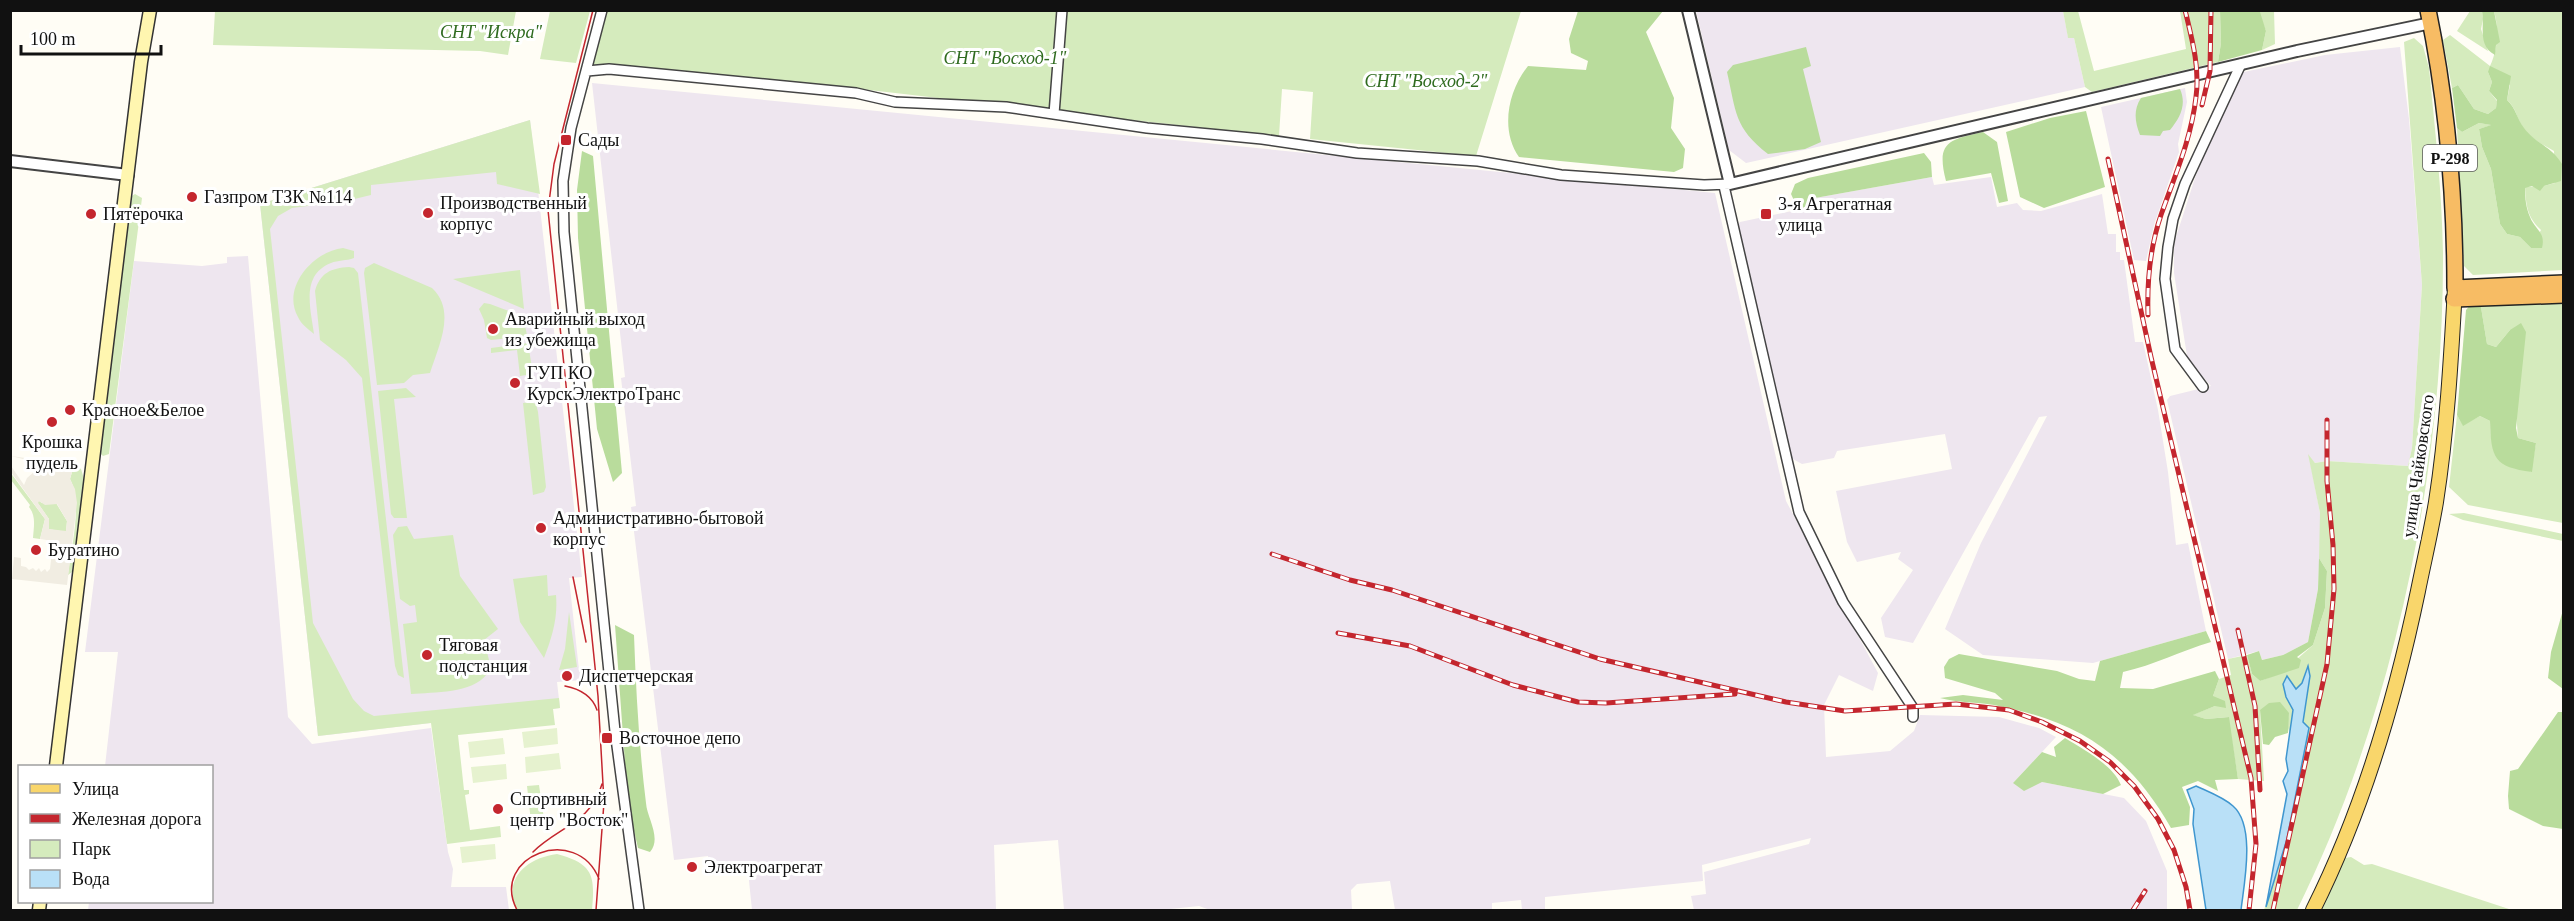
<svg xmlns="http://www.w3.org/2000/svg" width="2574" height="921" font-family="'Times New Roman',serif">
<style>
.industrial{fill:#eee6ef}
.green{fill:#d5ebbd}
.forest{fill:#b9dc9c}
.pitch{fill:#e6f2cf}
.plaza{fill:#f1ede2;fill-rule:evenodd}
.water{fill:#b9e0f7;stroke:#3f96cf;stroke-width:1.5}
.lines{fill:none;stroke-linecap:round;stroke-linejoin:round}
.minor-casing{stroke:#444;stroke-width:12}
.tertiary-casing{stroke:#444;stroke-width:14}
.secondary-casing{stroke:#333;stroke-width:15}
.primary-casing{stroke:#222;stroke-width:16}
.trunk-casing{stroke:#222;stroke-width:18}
.minor{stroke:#fff;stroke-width:9}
.tertiary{stroke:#fff;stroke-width:10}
.secondary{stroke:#fff6b0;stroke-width:12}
.primary{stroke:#f9d66b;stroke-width:14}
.trunk{stroke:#f7bc64;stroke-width:15}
.tram{stroke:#c4262e;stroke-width:1.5}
.rail-casing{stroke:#c4262e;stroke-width:5}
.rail{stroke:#fff;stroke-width:3;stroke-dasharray:9;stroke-linecap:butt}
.poi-dot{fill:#c4262e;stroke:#fff;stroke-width:2}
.labels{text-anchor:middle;stroke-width:6;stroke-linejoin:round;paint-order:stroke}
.shield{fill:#fff;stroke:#585858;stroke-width:1.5}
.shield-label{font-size:16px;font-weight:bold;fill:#111}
.park-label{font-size:18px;font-style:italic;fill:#2f6b1f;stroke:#fff}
.poi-label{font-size:18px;fill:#111;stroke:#fff;text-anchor:start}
.street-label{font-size:18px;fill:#111;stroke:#fff}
</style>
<rect width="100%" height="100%" fill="#fffdf5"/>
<path class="industrial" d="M1696,11H2063L2068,37L2074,38L2085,87L1746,163L1729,150Z
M2400,47L2409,119L2422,285L2412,448L2408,466L2327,461L2315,463L2309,456L2320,513V540L2318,589L2308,642L2283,655L2262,660L2259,651L2228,659L2167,400L2170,396L2211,386L2192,365L2187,356L2174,273V248L2176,237L2195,178L2222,108L2239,73L2325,55Z
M592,83L1715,193L1786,501L1878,673L1873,691L1839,675L1824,705L1826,757L1890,751L1914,731L1920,715L1999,717L2039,728L2056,737L2013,783L2042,782L2124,798L2146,821L2167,871V910H1694L1691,896L1706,894L1704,872L1809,844L1811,838L1702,865L1703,881L1545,897V910H1522L1521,900L1492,903V910H1395L1390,881L1357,884L1351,890L1352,910H1210L1199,906L1161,910H1064L1058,840L994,845L996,910H752L748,871L710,873L708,856L674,860L631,507L636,506L621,378L625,377Z
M2185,88L2187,102L2178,144L2179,152L2154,225L2146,261L2134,260L2101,107Z
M530,120L582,577L569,578L579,670H582L583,680L557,682L560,708L318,736L260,204Z
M1932,177L1934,185L1991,177L1997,207L2017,203L2023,210L2041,211L2102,194L2108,234H2116V252H2120V260H2124L2135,342H2143L2158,410L2168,472L2176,545L2188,543L2206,631L2093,663L1983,655L1945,629L1981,543L2047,416L2039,417L1913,643L1885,637L1881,618L1913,570L1898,559L1901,552L1857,562L1847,542L1836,491L1952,469L1945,434L1837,451L1834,458L1802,464L1791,458L1738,225L1740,222L1815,206V198Z
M248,256L288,717L312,744L431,728L448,852L453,869L451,887H506L509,910H88L89,902H212V766H105L118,652H85L134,261L202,266L227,263V257Z"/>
<path class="green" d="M215,11V10L516,11L508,55L480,51L213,45Z
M550,11H590L576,63L540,59Z
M605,11H1059L1050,111L852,88L592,65Z
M1067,11H1521L1476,156L1310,139L1313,92L1282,89L1279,136L1058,112Z
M2063,11H2078L2094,71L2186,49L2180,11H2220L2221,43L2218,62L2092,92L2085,87L2074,38H2068Z
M2258,11H2274L2275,44L2262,50L2266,31Z
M2470,11H2482L2483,19L2481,29L2488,51L2457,31Z
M2494,11H2563V270L2473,275L2464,266L2457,128L2462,132L2479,123L2492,125L2479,129L2482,147L2491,169L2500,224L2507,234L2520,237L2531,248L2541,230C2527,217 2526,205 2525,187L2544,186L2555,183L2554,151C2542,144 2529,138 2522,126C2516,116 2516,108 2507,100L2510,85L2488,72L2492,82L2489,91L2497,101L2496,108L2488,114L2474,109L2458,85L2452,88L2443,40L2450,35L2490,66C2498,49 2499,28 2494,11Z
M2414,38L2423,46L2429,68C2435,129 2442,191 2443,253C2444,471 2394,714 2297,910H2264L2287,839L2309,728L2303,722L2310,676L2307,667L2302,683L2295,690L2287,676C2278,694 2293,698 2293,712C2293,720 2291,728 2291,737L2287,725L2289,713L2260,710L2264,781L2238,779L2228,717L2206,719L2192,715L2215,706L2213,696L2219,679L2231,675L2228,659L2247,655L2252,674L2260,681L2281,673L2313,645L2325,608L2327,571L2319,558L2320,513L2308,454L2315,463L2327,461L2408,466L2412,448L2422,285L2404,42Z
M530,120L540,194L497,184L496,172L371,185V195L346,201L292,208L278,216L270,229L313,623L353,699L364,711L374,716L559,698L560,708L553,709L555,725L458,735L464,790H469V794L465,795L470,830L500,826L501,837L447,844L431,723L318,736L260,204Z
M135,194L142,198L109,454L103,456L99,452L132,196Z
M343,248L354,251V258C346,261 338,260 331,263C300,275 311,310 314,334C308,329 301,324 298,317C281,287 314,251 343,248Z
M374,263L432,288C457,311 438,347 430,373L413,375L404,383L377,385L364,273L365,268Z
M349,267L354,268L358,273L404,678L398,675L395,666L362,378L346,360L320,340L315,291C320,273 331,268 349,267Z
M520,270L524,309L453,279Z
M2563,297V523L2468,505L2449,487L2457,415L2463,425L2480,416L2490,421L2491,437L2531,472L2536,443L2518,438L2510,330L2496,347L2487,344L2480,301Z
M484,303L490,304C509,312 525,312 527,336L491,340L487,338L484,320L479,309Z
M528,343L532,368L526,375L520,376L517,350L491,353V348Z
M406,388L416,397L394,399L407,518H394L391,514L378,391Z
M530,402L536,404L538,412L546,487L544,492L533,495L523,403Z
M74,465L81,469L84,479L72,572L68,575C71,547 83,504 70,479Z
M10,472L45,519L40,539L33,538C34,525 36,516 29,507L30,505L11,480Z
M39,501L42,503H56L67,521L66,532L48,529L49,519L37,502Z
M2464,513L2563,534V541L2463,520L2449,514Z
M407,526L414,539L453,535L460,576L498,629L484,640L489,660L487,674C472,694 434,692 411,694L403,624L417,622L415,605L410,606L400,599L393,535L398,527Z
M547,575L548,596L556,595C558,618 552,637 544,658L520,622L513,579Z
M569,612L577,667L559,670L565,649Z
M539,785L545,826L520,829L519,824L531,822L527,786Z
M557,854C594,864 595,876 592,910H516C503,878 527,858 557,854Z
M2351,857L2364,865L2372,864L2512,910H2321L2345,858Z"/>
<path class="forest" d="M1578,11H1663L1646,32L1674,98L1671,128L1685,149L1683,168L1674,172L1519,157C1500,130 1508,91 1528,66L1586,70L1588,61L1571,53L1569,39Z
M2220,11L2260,12L2266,31L2262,50L2218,62L2221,43Z
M2482,11H2494L2500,42L2496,45L2495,55C2477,45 2485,27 2482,11Z
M1806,47L1811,66L1803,69L1821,142L1805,149L1768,154C1734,128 1736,111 1727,72L1733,65Z
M2490,66L2511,76L2507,100C2516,108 2517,119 2524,128C2536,144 2551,146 2562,164L2561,181L2544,186L2540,191L2532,186L2525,188C2525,198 2526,208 2530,217C2535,230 2546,232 2542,248H2531L2520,237L2507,234L2500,224L2491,169L2482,147L2479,129L2491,125L2479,123L2462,132L2457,128L2452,88L2458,85L2474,109L2488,114L2496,108L2497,100L2489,91L2492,82L2488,72Z
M2180,89C2187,105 2180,118 2170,130L2163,131L2160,136L2140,135C2135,122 2133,110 2141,98Z
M2086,111L2105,187L2044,208L2020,197L2006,132L2050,118Z
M1983,132L1997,142L2008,201L1999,203L1991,173L1946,181C1936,142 1948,140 1983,132Z
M582,151L593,156L622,473L613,482L597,429L578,238L577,190Z
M1924,153L1931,162L1932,177L1815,198V206L1798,209L1791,194L1795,184L1808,178Z
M2480,301L2487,344L2496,347L2510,330L2521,323L2526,332L2516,428L2518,438L2536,443L2532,472C2494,467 2491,458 2490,421L2480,416L2463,426L2457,415L2466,310L2473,302Z
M2319,558L2327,571L2325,608L2313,645L2297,657L2301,660L2299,668L2260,681L2252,674L2247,655L2259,651L2262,660L2283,655L2308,642L2318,589Z
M2563,610V689L2548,678L2551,652Z
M615,625L634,635C636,691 639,747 646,803C647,818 662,838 650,852L638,848L628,805Z
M2206,631L2211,642C2181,651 2154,665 2123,672L2120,688L2153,689L2215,671L2219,679L2213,696L2225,701L2226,708L2215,706L2193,715L2206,719L2229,717L2238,779L2215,780L2218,791L2198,781L2182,787L2190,807L2189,825L2171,828C2128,753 2078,721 1994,705C1976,702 1958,703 1940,698L1963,695L2003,700L1995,693L1945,678L1944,667L1949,659L1959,654L2057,671L2079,679L2095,681L2100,661Z
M2280,702L2289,713L2288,733L2275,737L2269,745L2263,744L2260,710L2269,703Z
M2558,712H2563V829L2543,826L2509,809L2508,796L2510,771L2518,769Z
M2065,738C2083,749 2113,765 2121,785L2103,794L2042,782L2024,791L2013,783L2042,752L2056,757L2054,747Z"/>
<path class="pitch" d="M557,728L558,744L524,748L522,732Z
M503,738L505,754L470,758L468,742Z
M559,753L561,769L526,773L525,757Z
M506,764L507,779L473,783L471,767Z
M495,844L496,859L462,863L460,847Z"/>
<path class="plaza" d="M11,456L74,465L70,479L75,489L77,503L67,585L12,579L14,557L21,558V566L26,567L29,570L33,568L36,571L39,568L41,572L45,569L47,572L50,569L53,541L40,539L45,519L11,472V466L24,485L27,478L34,472L30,467L25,471L27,460ZM39,501L45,505L57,504L67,521L66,531L49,529V519L38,503Z"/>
<path class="water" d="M2308,666L2310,676L2303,722L2309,728L2287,839L2266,907L2287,794L2283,781L2288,771L2286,759L2293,710L2286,697L2283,684L2287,676L2296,689L2302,683Z
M2196,786C2209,792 2223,797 2233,806C2256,826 2244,884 2241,910H2206L2193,824L2194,809L2187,790Z"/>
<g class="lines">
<defs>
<path id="minor" d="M602,10L571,128L563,181L564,232L615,731L639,910
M587,71L609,69L856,93L895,102L1006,107L1147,128L1262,139L1357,153L1478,161L1561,175L1704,185L1730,184
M1054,114L1062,10
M1724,186L1799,512L1843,602L1913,708V717
M2203,387L2175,349L2165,279L2168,247L2173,219L2185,184L2241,64"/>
<path id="tertiary" d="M1688,10L1730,184L2297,51L2431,23
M10,161L128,175"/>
<path id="secondary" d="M56,766L141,62L150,10
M39,910L40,902"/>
<path id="primary" d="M2313,910C2363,810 2395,701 2418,591C2424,561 2431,532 2436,502C2447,431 2451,360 2455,288"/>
<path id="trunk" d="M2428,10C2447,102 2455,194 2455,288L2564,283
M2454,299L2564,295"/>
</defs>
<use href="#minor" class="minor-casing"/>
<use href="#tertiary" class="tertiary-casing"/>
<use href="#secondary" class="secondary-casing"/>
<use href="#primary" class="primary-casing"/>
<use href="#trunk" class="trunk-casing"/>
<use href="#minor" class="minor"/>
<use href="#tertiary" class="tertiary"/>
<use href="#secondary" class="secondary"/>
<use href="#primary" class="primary"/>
<use href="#trunk" class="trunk"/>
<path class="tram" d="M593,10L554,164L548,210L598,696L604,802L596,910
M573,577L586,642
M565,686C580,689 592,695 597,710
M533,852C558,827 591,823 602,784
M517,910C489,856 577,823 599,879"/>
<defs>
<path id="rail" d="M2202,105L2210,71L2211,10
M2108,159L2151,357L2251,778L2256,844L2249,910
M2148,315C2147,283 2150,247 2161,215C2175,175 2191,140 2196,97C2200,68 2192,39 2185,10
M1272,554L1350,580L1392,590L1600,659L1786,702L1845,711L1956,704L2009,710L2042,722L2080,741L2110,762L2134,786L2158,819L2174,850L2186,887L2190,910
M2238,630L2255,706L2260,790
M1338,633L1410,646L1513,685L1578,702L1606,703L1735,694
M2133,910L2145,891
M2273,910L2327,664L2334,589L2333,545L2327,481V420"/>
</defs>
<use href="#rail" class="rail-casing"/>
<use href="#rail" class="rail"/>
</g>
<g class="poi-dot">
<rect x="560" y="134" width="12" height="12" rx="3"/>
<circle cx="192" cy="197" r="6"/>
<circle cx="428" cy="213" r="6"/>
<circle cx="91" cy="214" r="6"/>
<rect x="1760" y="208" width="12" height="12" rx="3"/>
<circle cx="493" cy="329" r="6"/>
<circle cx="515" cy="383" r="6"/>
<circle cx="70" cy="410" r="6"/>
<circle cx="52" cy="422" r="6"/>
<circle cx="541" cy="528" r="6"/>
<circle cx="36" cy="550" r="6"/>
<circle cx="427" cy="655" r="6"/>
<circle cx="567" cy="676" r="6"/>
<rect x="601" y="732" width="12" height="12" rx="3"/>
<circle cx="498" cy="809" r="6"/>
<circle cx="692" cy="867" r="6"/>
</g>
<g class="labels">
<rect class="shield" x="2423" y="145" width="54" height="26" rx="4.5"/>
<g class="shield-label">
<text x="2450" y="164">Р-298</text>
</g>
<g class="park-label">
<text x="491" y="38">СНТ "Искра"</text>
<text x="1005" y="64">СНТ "Восход-1"</text>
<text x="1426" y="87">СНТ "Восход-2"</text>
</g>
<g class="poi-label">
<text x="578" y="146">Сады</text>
<text x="204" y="203">Газпром ТЗК №114</text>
<text x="440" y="209">Производственный<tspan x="440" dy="21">корпус</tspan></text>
<text x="1778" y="210">3-я Агрегатная<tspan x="1778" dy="21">улица</tspan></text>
<text x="103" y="220">Пятёрочка</text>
<text x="505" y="325">Аварийный выход<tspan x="505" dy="21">из убежища</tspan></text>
<text x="527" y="379">ГУП КО<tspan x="527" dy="21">КурскЭлектроТранс</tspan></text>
<text x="82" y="416">Красное&amp;Белое</text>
<text x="52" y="448" text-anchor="middle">Крошка<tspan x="52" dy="21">пудель</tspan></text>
<text x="553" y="524">Административно-бытовой<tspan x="553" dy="21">корпус</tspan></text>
<text x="48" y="556">Буратино</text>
<text x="439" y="651">Тяговая<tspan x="439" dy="21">подстанция</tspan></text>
<text x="579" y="682">Диспетчерская</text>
<text x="619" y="744">Восточное депо</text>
<text x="510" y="805">Спортивный<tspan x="510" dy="21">центр "Восток"</tspan></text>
<text x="704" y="873">Электроагрегат</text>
</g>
<g class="street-label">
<text transform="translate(2418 466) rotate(-82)" y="6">улица Чайковского</text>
</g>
</g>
<rect width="2574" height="921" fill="none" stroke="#111111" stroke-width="24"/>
<rect x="18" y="765" width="195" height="138" fill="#ffffff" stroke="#a0a0a0" stroke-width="1.5"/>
<rect x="30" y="784" width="30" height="9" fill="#f9d66b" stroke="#a0a0a0" stroke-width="1.5"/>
<text x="72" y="795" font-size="18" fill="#111111">Улица</text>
<rect x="30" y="814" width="30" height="9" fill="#c4262e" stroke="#a0a0a0" stroke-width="1.5"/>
<text x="72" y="825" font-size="18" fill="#111111">Железная дорога</text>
<rect x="30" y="840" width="30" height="18" fill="#d5ebbd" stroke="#a0a0a0" stroke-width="1.5"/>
<text x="72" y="855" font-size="18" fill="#111111">Парк</text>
<rect x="30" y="870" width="30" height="18" fill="#b9e0f7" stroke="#a0a0a0" stroke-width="1.5"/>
<text x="72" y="885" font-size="18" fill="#111111">Вода</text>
<path d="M21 45v9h140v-9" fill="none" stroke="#111111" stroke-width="3"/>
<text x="30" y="45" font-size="18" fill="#111111" stroke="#ffffff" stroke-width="4.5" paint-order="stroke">100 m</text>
</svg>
